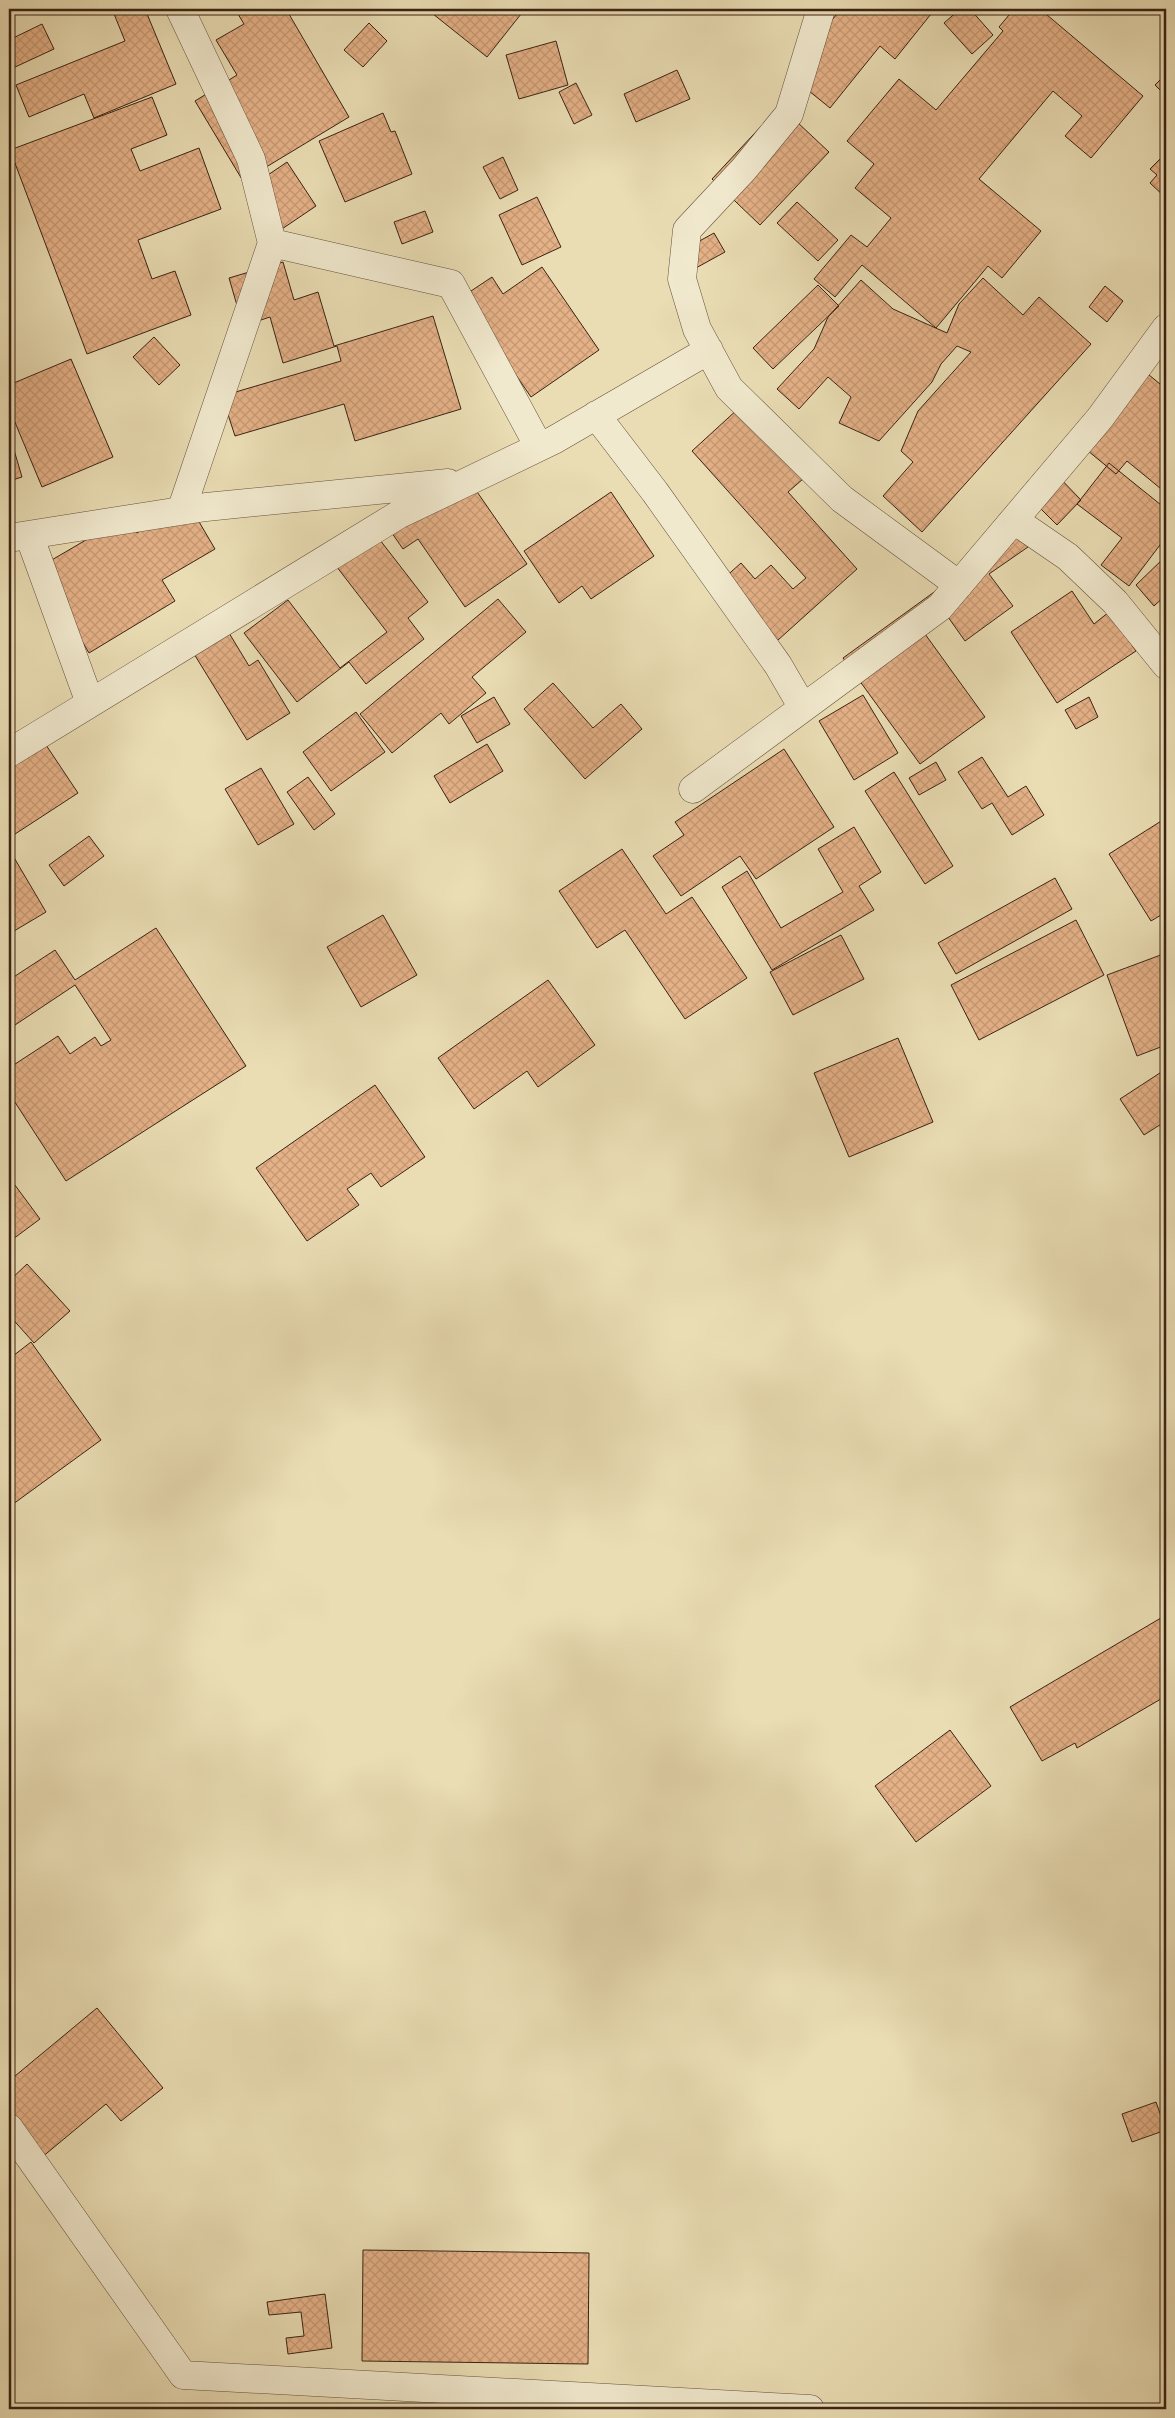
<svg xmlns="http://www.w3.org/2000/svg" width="1175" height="2418" font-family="Alegreya,serif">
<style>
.building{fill:url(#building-cross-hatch);stroke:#3a2314}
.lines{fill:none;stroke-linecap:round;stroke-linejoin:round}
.minor-casing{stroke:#66523c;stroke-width:29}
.minor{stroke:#f1e9ce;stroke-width:28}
</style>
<defs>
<pattern id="building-cross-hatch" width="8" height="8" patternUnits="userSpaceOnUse" patternTransform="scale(1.25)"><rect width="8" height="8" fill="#e5b187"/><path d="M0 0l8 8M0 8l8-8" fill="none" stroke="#c59874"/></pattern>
</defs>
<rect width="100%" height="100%" fill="#eaddb4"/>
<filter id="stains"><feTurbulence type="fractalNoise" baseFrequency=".004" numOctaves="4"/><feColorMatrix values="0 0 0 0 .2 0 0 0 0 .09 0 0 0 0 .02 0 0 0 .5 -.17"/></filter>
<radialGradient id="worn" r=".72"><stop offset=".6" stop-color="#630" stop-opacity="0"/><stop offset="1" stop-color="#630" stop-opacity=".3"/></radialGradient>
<path class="building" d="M112,9H145L176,84L94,118L84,94L29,117L16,85L125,41Z
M196,9H208L199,14Z
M235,9H286L349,117L243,181L195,101L237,75L216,40L244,24Z
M437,9H525L487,57L433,14Z
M841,9H935L895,59L880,46L830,108L788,74Z
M960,9H970L993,35L972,54L944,23Z
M1014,9H1040L1143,96L1091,158L1065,136L1082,116L1053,91L979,179L1041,231L1002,278L988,266L936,328L862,265L835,297L814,279L851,235L867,247L891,218L855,188L874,164L847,141L899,79L936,110L1003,31L999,27Z
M369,23L387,41L363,67L344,50Z
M42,24L54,49L13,68L9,60V40Z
M556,41L568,85L519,99L506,55Z
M677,70L690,99L636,122L624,94Z
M1166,74V96L1155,85Z
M576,83L592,115L574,124L559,92Z
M152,97L167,135L131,149L140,171L199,148L221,209L138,240L152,279L175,271L191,315L87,354L10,150Z
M780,106L829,152L760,225L712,179Z
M383,113L391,132L395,131L412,174L345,202L319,141Z
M503,157L518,190L500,199L483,167Z
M1162,157L1166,161V198L1150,183L1157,175L1150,169Z
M287,162L316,206L276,233L246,190Z
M537,197L561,247L522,265L499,215Z
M797,202L838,240L818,261L777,223Z
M425,211L433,232L402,244L394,222Z
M714,233L725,252L685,274L674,255Z
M283,262L294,300L318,292L334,346L433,316L461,409L355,441L344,404L235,436L222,396L341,361L337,346L283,363L270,317L243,326L229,278Z
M542,267L599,350L531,397L462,297L492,277L503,294Z
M983,278L1023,315L1039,297L1091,344L922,532L883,496L913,462L901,451L918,411L971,352L957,346L941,364L932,382L879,441L839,423L851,397L828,377L799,409L777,389L814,349L828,317L861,280L893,309L947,333L959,304Z
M818,285L839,306L773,369L753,348Z
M1105,286L1123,301L1107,322L1089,307Z
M1166,332V364L1151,352Z
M154,337L180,365L159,385L133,357Z
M71,359L113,457L42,487L9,408V385Z
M1137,365L1166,389V493L1127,461L1116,474L1076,441Z
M739,408L803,479L788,492L857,569L768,649L713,588L741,563L755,579L771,565L793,589L806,578L692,451Z
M9,433L22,477L9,481Z
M1109,463L1166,509V537L1129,586L1101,565L1122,538L1077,504Z
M464,473L527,564L465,607L418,539L403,549L387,526Z
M1055,473L1081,500L1057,525L1030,498Z
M611,492L654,556L591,599L582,586L559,603L524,551Z
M188,503L215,549L162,580L175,601L89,653L38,568L127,516L137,533Z
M373,531L428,602L408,618L424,639L366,684L349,662L297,702L244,633L288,600L340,668L387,632L333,562Z
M1017,532L1028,547L989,574L1013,606L965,641L948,617L925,634L985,717L920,764L843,658Z
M1166,556V595L1154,606L1136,585Z
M1072,591L1094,624L1109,612L1136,651L1057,703L1011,632Z
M498,599L526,632L472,677L486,693L449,724L441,713L392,753L360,714Z
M226,628L249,666L258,660L290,713L247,740L191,649Z
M553,683L593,728L621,704L642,729L585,779L524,709Z
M863,695L898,753L854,780L819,721Z
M494,697L510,724L477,743L461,716Z
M1089,697L1098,717L1076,729L1065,710Z
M356,712L385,752L331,791L303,752Z
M38,733L78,793L12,836L9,832V751Z
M487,744L503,771L450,803L434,776Z
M784,749L834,827L756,879L740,856L681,896L653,856L684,835L675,822Z
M982,757L1008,797L1026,786L1044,815L1012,835L992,803L982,809L958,772Z
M936,762L946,780L919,795L909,778Z
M261,768L294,824L258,845L225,789Z
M894,772L953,866L925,884L865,791Z
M308,777L335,814L314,830L287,792Z
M1166,818V912L1151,921L1109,854Z
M854,827L881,872L859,886L874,910L772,970L722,887L747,871L781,928L843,892L818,849Z
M89,836L104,856L64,886L49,865Z
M9,849L46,912L9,934Z
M622,849L666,914L692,897L747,978L685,1019L625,930L597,948L559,891Z
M1055,878L1072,909L956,974L938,943Z
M383,915L417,975L361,1007L327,947Z
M1076,920L1104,975L979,1040L951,985Z
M156,928L246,1066L66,1181L9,1093V1068L58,1036L70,1054L95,1037L101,1046L111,1040L75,985L9,1029V980L55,950L75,980Z
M841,935L864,979L793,1015L770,972Z
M1166,953V1045L1137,1056L1107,975Z
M548,980L595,1045L538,1087L527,1071L474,1109L438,1058Z
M898,1038L933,1122L849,1157L814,1073Z
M1166,1069V1121L1144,1135L1120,1099Z
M375,1085L425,1157L381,1187L371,1173L347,1189L359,1205L307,1241L256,1168Z
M9,1177L40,1219L9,1242Z
M27,1264L70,1311L34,1343L9,1315V1281Z
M31,1342L101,1440L9,1507V1359Z
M1166,1615V1696L1077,1748L1075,1743L1042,1761L1010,1707Z
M950,1730L991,1786L916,1842L875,1786Z
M97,2008L163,2088L121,2121L106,2104L35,2163L9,2131V2081Z
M1156,2102L1166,2130L1132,2142L1122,2114Z
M363,2250L589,2253L588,2364L362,2361Z
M325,2294L332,2348L288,2354L286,2338L304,2336L301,2312L269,2315L267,2302Z"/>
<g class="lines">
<defs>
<path id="minor" d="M180,9L251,159L272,243L181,511
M821,9L789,114L744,169L687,230L682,279L697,329L729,388L842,499L959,585
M272,243L451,284L539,447
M596,415L655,492L778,665L803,708
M1014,520L1068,557L1115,602L1166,665
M29,535L90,703
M9,538L206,507L448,483
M9,753L398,515L554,440L709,350
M693,789L940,607L1100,418L1166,328
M9,2128L183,2375L810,2409"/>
</defs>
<use href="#minor" class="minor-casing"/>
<use href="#minor" class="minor"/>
</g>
<rect width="1175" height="2418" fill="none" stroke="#eaddb4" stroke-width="30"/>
<rect x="10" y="10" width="1155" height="2398" fill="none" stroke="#3a2314" stroke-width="2.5"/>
<rect x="15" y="15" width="1145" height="2388" fill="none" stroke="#3a2314"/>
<rect width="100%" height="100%" filter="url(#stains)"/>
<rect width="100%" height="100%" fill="url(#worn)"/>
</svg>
